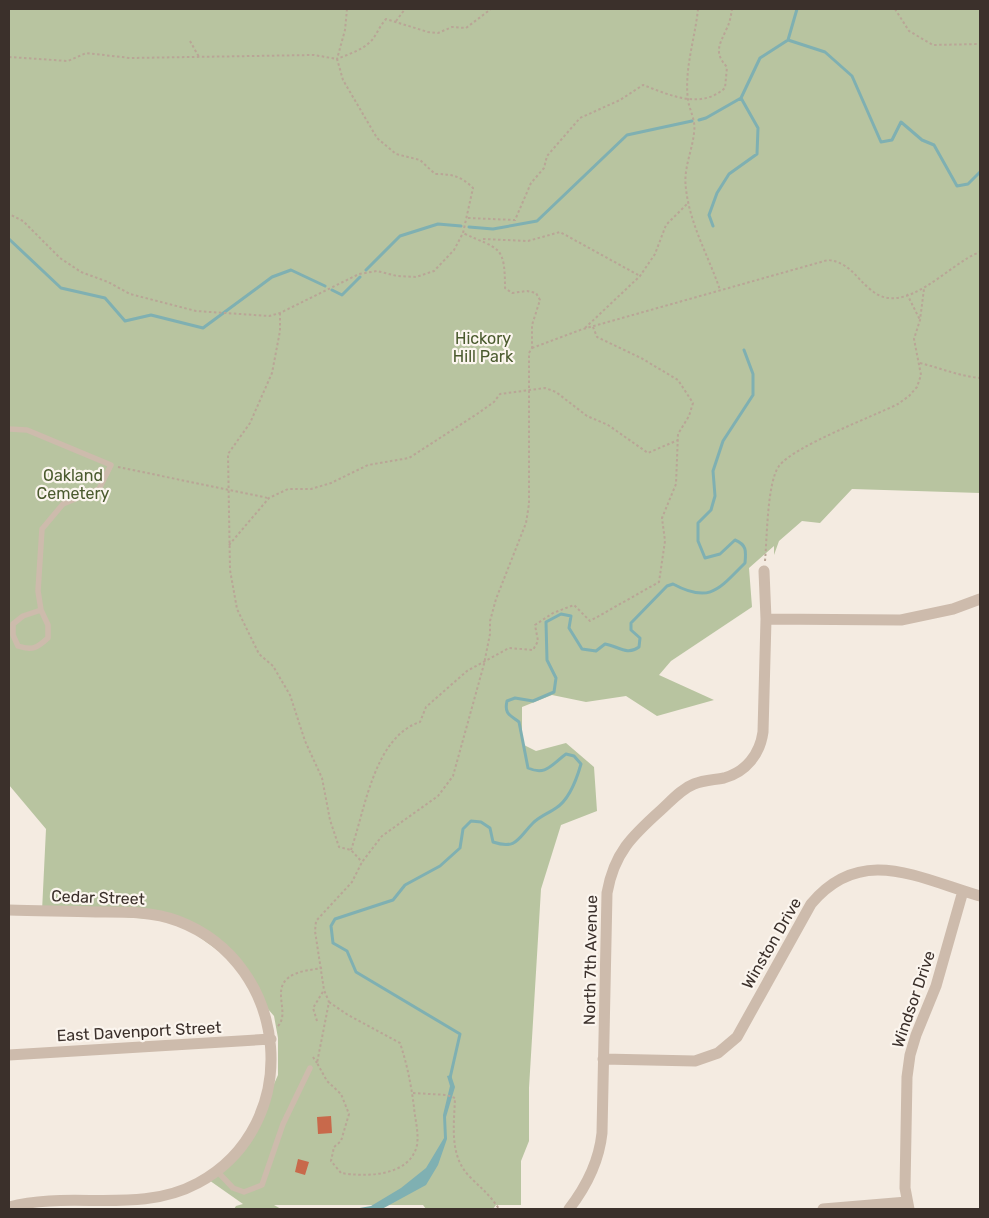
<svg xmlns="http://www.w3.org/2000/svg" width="989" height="1218" font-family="Rubik,sans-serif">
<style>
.green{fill:#b8c4a0}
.water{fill:#7fb0b2}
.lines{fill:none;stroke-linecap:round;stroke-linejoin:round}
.stream{stroke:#7fb0b2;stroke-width:3}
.building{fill:#c8694b}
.path{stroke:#b9a596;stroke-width:2;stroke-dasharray:2.5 2.5;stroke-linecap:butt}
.lane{stroke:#cdbbac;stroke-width:5.5}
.street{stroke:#cdbbac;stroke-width:11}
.labels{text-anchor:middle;stroke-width:4.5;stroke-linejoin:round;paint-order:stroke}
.park-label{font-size:16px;fill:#4a5a2e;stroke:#fbf5ee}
.street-label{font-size:16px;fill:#3b302b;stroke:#fbf5ee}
</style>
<rect width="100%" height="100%" fill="#f4ebe1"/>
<path class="green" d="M9,9H980V493L852,489L820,523L802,521L779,541L774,555V546L749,568L752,607L671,661L659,675L714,700L657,716L626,696L586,702L552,695L522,707V744L536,751L566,743L594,767L597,811L561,825L541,889L529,1088V1141L521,1161V1205H496L493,1209H426L423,1205H274L281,1209H234L236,1206L243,1204L206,1178L240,1147L261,1113L278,1075V1038L274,1016L261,1001L241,967L177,921L42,911L46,829L9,785Z"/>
<path class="water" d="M451,1075L455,1087L446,1117L447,1139L438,1165L426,1185L382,1209H354L371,1206L401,1188L426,1168L444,1138L443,1115L450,1086L447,1076Z"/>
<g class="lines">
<path class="stream" d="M788,40L797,9
M699,120L706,118L741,98
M713,226L709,215L717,193L729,174L757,154L758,128L741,98L760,58L788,40L825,52L852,76L881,142L892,140L901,122L922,140L934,145L957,186L968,184L980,172
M469,227L493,229L537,221L627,135L692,121
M9,239L61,288L105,298L125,321L151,315L203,328L272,277L291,270L325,286
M366,270L400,236L438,224L461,226
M332,290L342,295L360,277
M450,1078L460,1034L356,972L347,951L333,943L331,926L335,919L393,900L405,885L440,866L460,848L463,829L471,821L481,822L490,828L493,842C517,850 518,838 533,823C540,816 549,813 556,808C569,800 577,778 581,764L574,756L566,754C551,765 546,776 528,768L519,722C510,715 504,714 507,701L515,698L533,701L554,692L556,678L547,660L546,622L561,614L571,616L569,628L582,649L596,651L605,644C618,646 627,656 639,647L640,638L631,630V623L667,586L673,584C710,604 719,589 745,563C746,551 747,545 735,540L720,554L705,558L698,541V523L711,510L715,496L713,471L723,441L753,395V374L744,350"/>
</g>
<path class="building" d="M331,1116L332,1133L318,1134L317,1117Z
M298,1159L309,1162L305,1175L295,1172Z"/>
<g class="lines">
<path class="path" d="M347,9L345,30L337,59C349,54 363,50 372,40C377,34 379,27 386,19L428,32L438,33L452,27L466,28L491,9
M698,9C695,39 684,69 688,100C690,112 696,120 694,133C692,152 683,169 686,189C690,225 709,257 720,290
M895,9L909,31L933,45L980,44
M396,21L405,9
M190,41L199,57
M9,57L68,61L86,53L130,58L314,55L337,59L343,80L377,138L396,154L420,160L435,174C452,174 461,176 473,188L463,233L454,250L434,271L416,277L397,276L377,271L359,274L280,313L269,316L196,311L130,294L108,282L81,272L60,258L23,221L9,214
M468,218L515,220L531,183L544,168L547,156L580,118L620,100L643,85C670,95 700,110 725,88L727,67C713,52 720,44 727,28C730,22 731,15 732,9
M483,239L528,241L560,232L640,276
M907,294L920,320
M280,313V331L272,373L250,423L228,454L230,570L237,609L259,654L273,666L290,695L305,741L322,778L330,820L339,847L351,850L362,862
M585,328L640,276L655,254L666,225L688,203
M532,348L583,329L828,260C849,262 855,277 871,290C905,319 949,263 980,252
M920,363C940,368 959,376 980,378
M118,467L268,498
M229,545L269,498L288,489H311L331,483L368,465L409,458L477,414L494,402L500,394L545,388L556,392L587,416L608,425L648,453L678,440
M765,561C767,540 767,482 779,466C794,446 872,417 898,404L909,396L917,387L921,375L914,339L920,320L924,289
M351,850C365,810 374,737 420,722L426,707L467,671L509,648L533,650L538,641L535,625L553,613L574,605L590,621L659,582L665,541L662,518L676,484L678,434L689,416L693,403L678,380L641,358L597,337L593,327
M329,1002L348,1015L400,1043C407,1064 411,1084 414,1107C415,1120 419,1132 417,1145C410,1177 365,1177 341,1173L331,1161L334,1147L341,1141L349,1114L341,1094L327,1081L317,1063L329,1002L324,990L315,931L316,921L352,882L362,862L382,836L438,796L453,776L484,664L490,634V621L496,599L526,523L529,504V353L532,348V325L540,300L536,293L527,291L512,293L505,288C505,244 499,250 463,233
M317,1021L313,1008L324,990
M278,1026C290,1013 272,991 288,978C296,971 311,970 322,968
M313,1057L317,1063
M413,1093L447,1095L455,1098C454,1126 449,1156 470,1177C481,1188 491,1196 499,1209"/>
<path class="lane" d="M9,429L27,430L111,465L99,489L63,504L42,529L38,591L41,610L48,625V638C37,648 32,651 18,646L13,635V624L23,616L41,610
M216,1170L233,1188L244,1192L262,1185L283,1124L310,1068"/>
<path class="street" d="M766,619L901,620L953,609L980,599
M9,910C38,911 67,911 96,912C123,912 151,911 178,921C291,964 305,1125 198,1183C139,1215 71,1190 9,1207
M9,1055L271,1039
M603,1059L695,1061L718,1053L737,1037L811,904C861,844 918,878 980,896
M569,1209C586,1187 599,1162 602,1133L607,893C614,853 632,836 661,810C671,801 681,789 694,784C704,780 714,780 724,778C746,772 760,754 763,732L766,619L764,571
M823,1209L907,1202
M909,1209L905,1188L907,1077L910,1055L916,1035L936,986L963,891"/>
</g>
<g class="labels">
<g class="park-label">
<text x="483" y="344">Hickory<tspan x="483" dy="18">Hill Park</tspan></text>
<text x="73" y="481">Oakland<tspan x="73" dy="18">Cemetery</tspan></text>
</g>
<g class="street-label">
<text transform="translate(98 897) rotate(2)" y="6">Cedar Street</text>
<text transform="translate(771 943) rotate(-60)" y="6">Winston Drive</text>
<text transform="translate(590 960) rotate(-89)" y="6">North 7th Avenue</text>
<text transform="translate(913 999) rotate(-71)" y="6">Windsor Drive</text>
<text transform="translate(139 1031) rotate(-3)" y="6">East Davenport Street</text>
</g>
</g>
<rect width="989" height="1218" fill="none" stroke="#3b302b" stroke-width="20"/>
</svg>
